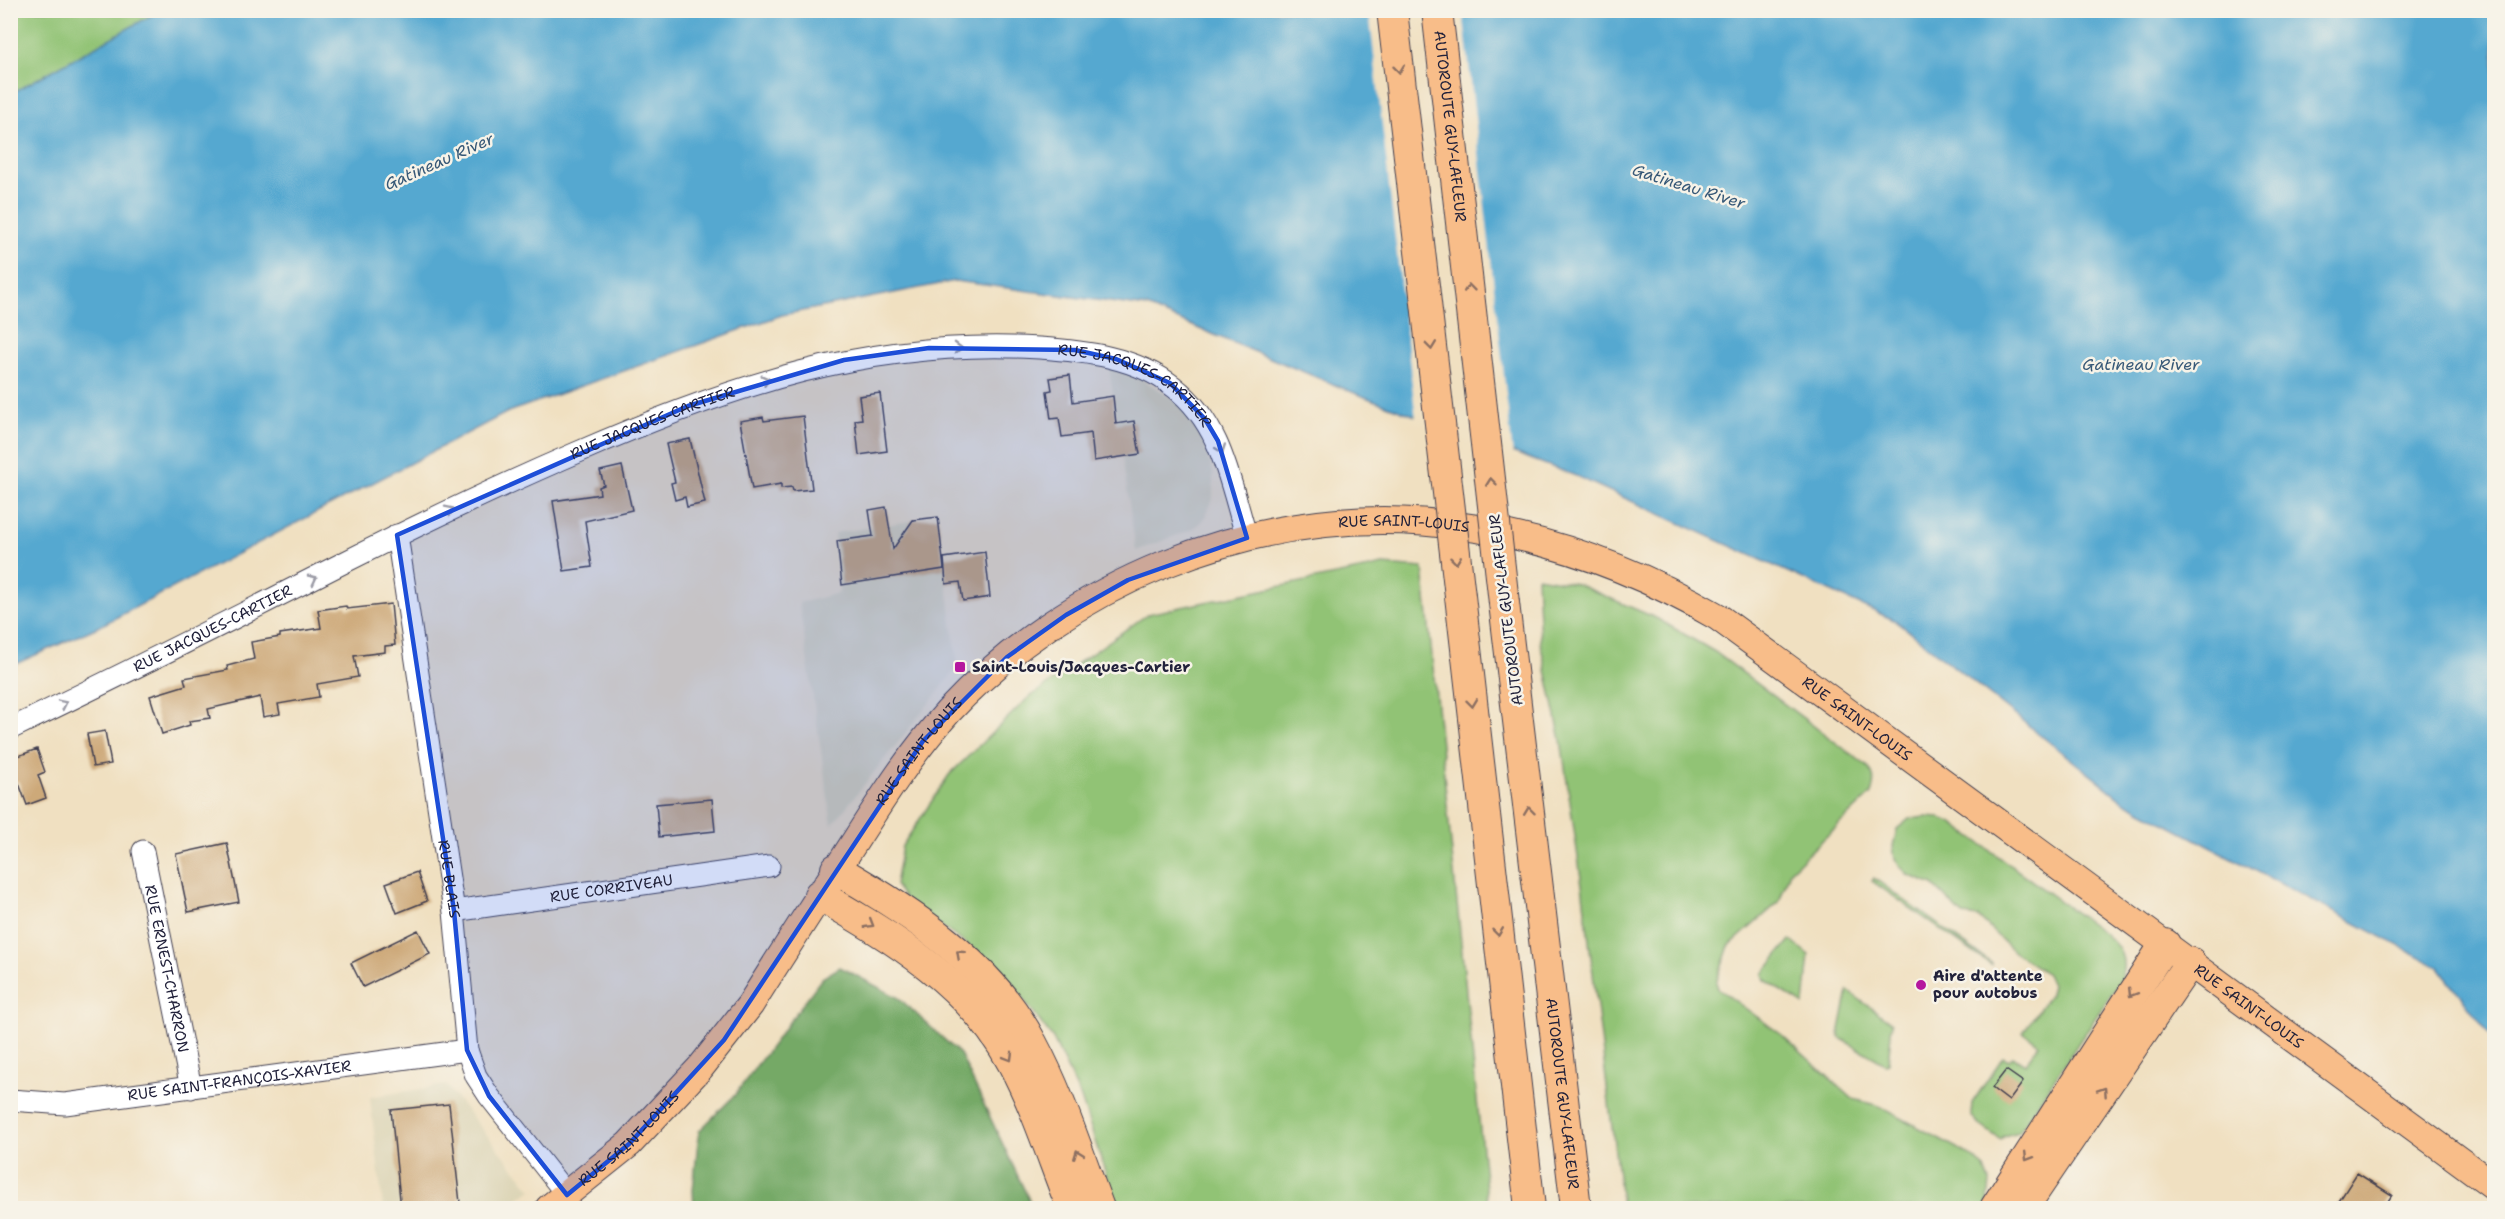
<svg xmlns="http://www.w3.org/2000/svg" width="2505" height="1219" font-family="'Shantell Sans',sans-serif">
<rect width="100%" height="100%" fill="#f7f3e8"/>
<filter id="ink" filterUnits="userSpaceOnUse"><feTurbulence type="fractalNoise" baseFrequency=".0167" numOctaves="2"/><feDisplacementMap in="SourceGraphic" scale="12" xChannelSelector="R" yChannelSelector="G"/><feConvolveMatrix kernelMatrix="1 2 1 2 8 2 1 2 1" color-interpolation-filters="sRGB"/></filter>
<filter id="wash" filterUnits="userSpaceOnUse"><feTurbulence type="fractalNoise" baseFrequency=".008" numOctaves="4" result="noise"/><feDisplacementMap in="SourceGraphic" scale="24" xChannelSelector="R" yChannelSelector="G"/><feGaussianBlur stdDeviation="1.35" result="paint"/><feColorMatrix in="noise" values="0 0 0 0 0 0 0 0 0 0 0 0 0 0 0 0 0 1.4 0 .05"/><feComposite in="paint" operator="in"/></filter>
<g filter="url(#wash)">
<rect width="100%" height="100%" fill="#f0e0c1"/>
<path fill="#dcd4b5" d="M 1109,367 L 1139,377 L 1178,403 L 1201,436 L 1213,472 L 1213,499 L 1205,517 L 1198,525 L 1191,530 L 1136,551 Z
M 938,517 L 958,667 L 832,825 L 799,603 L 839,593 L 834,533 Z
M 446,1085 L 532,1190 L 502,1208 L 383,1208 L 370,1097 Z"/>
<path fill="#91c374" stroke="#5a7258" stroke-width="1.5" d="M 11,10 L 161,10 L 161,11 L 11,94 Z
M 1383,565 L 1423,568 L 1488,1208 L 1117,1208 L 1081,1098 L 1053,1039 L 1000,968 L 908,903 L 895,885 L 902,846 L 949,775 L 1027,699 L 1148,614 Z
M 1537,577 L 1577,584 L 1656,618 L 1715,652 L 1867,766 C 1875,775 1875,783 1871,794 L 1790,871 L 1779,902 L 1729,946 L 1716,983 L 1719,989 L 1782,1035 L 1853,1099 L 1877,1105 L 1966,1153 L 1985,1168 L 1990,1182 L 1988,1202 L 1985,1208 L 1622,1208 L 1582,885 L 1561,740 L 1540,642 Z
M 1926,817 L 1940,818 L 1951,822 L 2105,934 C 2121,947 2128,961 2120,981 L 2019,1132 L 2004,1136 L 2001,1140 L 1977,1123 L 1971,1115 L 1972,1103 L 2003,1057 L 2009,1060 L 2012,1056 L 2025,1064 L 2039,1044 L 2023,1032 L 2050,994 L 2052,985 L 2047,974 L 2014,952 L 1978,917 L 1963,915 L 1933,885 L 1908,875 L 1895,860 L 1893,846 L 1897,829 L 1909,819 Z
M 1874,878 L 1991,963 L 1991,965 L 1872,881 Z
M 1790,940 L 1809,955 L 1804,1005 L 1765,980 L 1763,974 Z
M 1848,991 L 1892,1023 L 1888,1063 L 1885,1064 L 1840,1038 L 1839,1034 Z"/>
<path fill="#74a966" stroke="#4b6650" stroke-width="1.5" d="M 840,967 L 899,998 L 960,1054 L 1033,1208 L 694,1208 L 693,1190 L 699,1131 L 734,1096 L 822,978 Z"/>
<path fill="#55a8d0" stroke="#3c6586" stroke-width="1.5" d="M 161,10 L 2494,11 L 2494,1040 L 2439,967 L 2125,802 L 1896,621 L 1576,476 L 1357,394 L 1147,307 L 955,281 L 782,315 L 508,412 L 100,626 L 11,666 L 10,94 Z"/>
<path fill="#f0e0c1" d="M 1369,11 L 1463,11 L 1513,456 L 1416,419 Z"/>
<g id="blocks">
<path fill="#cda979" d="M 1070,375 L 1073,402 L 1113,396 L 1116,424 L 1134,421 L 1140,454 L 1094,461 L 1091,433 L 1062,437 L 1059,418 L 1051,419 L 1047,391 L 1052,390 L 1050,378 Z
M 880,393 L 887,451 L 859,455 L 855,420 L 862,419 L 859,396 Z
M 803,416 L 812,489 L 793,491 L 792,487 L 781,488 L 781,484 L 752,489 L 740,421 L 763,417 L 764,421 Z
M 690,439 L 705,503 L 687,507 L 685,497 L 675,500 L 671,483 L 675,482 L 666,444 Z
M 622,466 L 632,510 L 585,521 L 592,567 L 564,571 L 553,501 L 600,494 L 599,487 L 604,485 L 600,471 Z
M 886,507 L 893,549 L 913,520 L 938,517 L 944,569 L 842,585 L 837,541 L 873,536 L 869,510 Z
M 985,552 L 990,597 L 963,601 L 960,582 L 946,584 L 944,558 Z
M 391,604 L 395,645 L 385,646 L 385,652 L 354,656 L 358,677 L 317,684 L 319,697 L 278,704 L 280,714 L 263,717 L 260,697 L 208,709 L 210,718 L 189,721 L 190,725 L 162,734 L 150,696 L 186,685 L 184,678 L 228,670 L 227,666 L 254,659 L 251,642 L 280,637 L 280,634 L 321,628 L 318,610 L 346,606 L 347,609 Z
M 105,731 L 111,764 L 93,767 L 87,734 Z
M 37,749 L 45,772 L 38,775 L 46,798 L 27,805 L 18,781 L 15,782 L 10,771 L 10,759 Z
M 712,799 L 715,831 L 659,837 L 656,804 Z
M 227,843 L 239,902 L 188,912 L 176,854 Z
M 417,872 L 427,901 L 397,913 L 386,883 Z
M 418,930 L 430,954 L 363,987 L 351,963 Z
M 2006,1070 L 2023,1082 L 2009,1101 L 1992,1088 Z
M 449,1104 L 460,1203 L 401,1209 L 391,1110 Z
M 2357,1173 L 2392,1195 L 2383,1209 L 2334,1209 Z"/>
</g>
</g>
<g filter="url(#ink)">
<use href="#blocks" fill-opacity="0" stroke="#413e4f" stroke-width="1.5"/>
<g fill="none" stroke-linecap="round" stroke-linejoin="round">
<defs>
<g id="minor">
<path id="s1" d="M 397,535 L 454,911 L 467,1050 L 476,1076 L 489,1096 L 567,1195"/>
<path id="s2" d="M 10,729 C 122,675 233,619 343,563 C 420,524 497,487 576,453 C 729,386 869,338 1039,348 C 1084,351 1137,357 1174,387 C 1222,424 1230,483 1247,538"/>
<path id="s3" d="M 143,851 L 191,1088"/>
<path id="s4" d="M 454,911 L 769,866"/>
<path id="s5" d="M 10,1100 L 65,1104 L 467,1050"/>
</g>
<g id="major">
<path id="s6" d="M 549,1208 L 629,1144 L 701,1067 L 750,1005 C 785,949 821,894 857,838 C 885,794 913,751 948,712 C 1067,584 1248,509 1423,522 C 1528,530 1627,564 1718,617 L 2494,1186"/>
</g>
<g id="highway">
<path d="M 1460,596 L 1530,1208"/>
<path id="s7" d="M 1504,603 L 1576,1208"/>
<path d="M 836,869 C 911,912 991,964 1032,1043 C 1060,1095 1078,1153 1099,1208"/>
<path d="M 819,895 C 895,939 971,984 1013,1064 C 1037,1109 1053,1161 1072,1208"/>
<path d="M 1995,1208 L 2165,944"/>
<path d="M 2023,1208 L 2190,962"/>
</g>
</defs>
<use href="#minor" stroke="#413e4f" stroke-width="23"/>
<use href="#major" stroke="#413e4f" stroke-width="29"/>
<use href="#highway" stroke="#413e4f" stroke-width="32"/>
<use href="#minor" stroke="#fff" stroke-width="21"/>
<use href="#major" stroke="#f8bd89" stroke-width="27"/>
<use href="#highway" stroke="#f8bd89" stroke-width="30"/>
<defs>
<g id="highway-bridge">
<path d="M 1392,10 L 1460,596"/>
<path id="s8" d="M 1437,10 L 1504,603"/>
</g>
</defs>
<use href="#highway-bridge" stroke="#413e4f" stroke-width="32" stroke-linecap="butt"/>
<use href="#highway-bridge" stroke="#f8bd89" stroke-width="30"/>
</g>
<defs><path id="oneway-chevron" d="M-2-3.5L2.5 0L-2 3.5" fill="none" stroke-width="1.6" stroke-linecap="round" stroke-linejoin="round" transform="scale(1.5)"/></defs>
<g stroke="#8d7062">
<use href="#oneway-chevron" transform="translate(1399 69) rotate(83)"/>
<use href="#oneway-chevron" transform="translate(1469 288) rotate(-96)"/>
<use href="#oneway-chevron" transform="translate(1431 346) rotate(83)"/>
<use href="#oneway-chevron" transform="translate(1491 482) rotate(-96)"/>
<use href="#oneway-chevron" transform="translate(1456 560) rotate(83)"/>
<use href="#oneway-chevron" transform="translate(1472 703) rotate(83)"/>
<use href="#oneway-chevron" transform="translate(1529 811) rotate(-97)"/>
<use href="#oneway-chevron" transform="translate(870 924) rotate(31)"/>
<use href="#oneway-chevron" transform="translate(1498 932) rotate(83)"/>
<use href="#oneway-chevron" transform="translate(960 954) rotate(-138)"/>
<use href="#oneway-chevron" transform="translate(2132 993) rotate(122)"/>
<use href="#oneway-chevron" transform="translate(1009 1057) rotate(60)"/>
<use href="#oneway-chevron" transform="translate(2103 1091) rotate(-56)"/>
<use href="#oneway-chevron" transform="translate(1078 1154) rotate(-111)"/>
<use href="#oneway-chevron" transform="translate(2028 1157) rotate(122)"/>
</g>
<g stroke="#9c9ca7">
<use href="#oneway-chevron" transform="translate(958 348) rotate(-1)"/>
<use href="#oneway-chevron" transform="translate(766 380) rotate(-15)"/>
<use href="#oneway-chevron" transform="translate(1221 449) rotate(70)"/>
<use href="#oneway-chevron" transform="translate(450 510) rotate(-26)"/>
<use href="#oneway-chevron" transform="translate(313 579) rotate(-27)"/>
<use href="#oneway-chevron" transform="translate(63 704) rotate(-26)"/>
</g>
</g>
<path fill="#1d4ed8" fill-opacity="0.2" stroke="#1d4ed8" stroke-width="4.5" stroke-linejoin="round" d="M 929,348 L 1075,350 L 1116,359 L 1170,383 L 1205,419 L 1218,441 L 1247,538 L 1128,580 L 1066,615 L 1007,657 L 923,741 L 724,1040 L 629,1144 L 567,1195 L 489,1096 L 467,1050 L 454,911 L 397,535 L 688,406 L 844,360 Z"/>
<g fill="#b5179e" stroke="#f7f3e8" stroke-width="2">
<rect x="954" y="661" width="12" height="12" rx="3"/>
<circle cx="1921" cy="985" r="6"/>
</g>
<g text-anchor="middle" stroke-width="5" stroke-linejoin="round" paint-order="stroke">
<g font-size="15" fill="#22223b" stroke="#f7f3e8">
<text dy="5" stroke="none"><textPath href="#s8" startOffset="117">AUTOROUTE GUY-LAFLEUR</textPath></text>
<text dy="5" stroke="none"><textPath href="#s2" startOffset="1216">RUE JACQUES-CARTIER</textPath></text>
<text dy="5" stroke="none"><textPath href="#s2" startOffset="712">RUE JACQUES-CARTIER</textPath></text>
<text dy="5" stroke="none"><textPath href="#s6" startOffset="1150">RUE SAINT-LOUIS</textPath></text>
<text transform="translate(1506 610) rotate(-97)" y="5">AUTOROUTE GUY-LAFLEUR</text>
<text dy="5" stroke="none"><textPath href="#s2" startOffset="226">RUE JACQUES-CARTIER</textPath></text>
<text dy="5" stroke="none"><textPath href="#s6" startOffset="1654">RUE SAINT-LOUIS</textPath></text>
<text dy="5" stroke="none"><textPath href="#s6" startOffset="592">RUE SAINT-LOUIS</textPath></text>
<text dy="5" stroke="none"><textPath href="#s1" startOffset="348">RUE BLAIS</textPath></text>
<text dy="5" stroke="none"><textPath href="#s4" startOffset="159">RUE CORRIVEAU</textPath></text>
<text dy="5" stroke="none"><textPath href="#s3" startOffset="120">RUE ERNEST-CHARRON</textPath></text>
<text dy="5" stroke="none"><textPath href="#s6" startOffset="2140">RUE SAINT-LOUIS</textPath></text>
<text dy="5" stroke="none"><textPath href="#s5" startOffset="231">RUE SAINT-FRANÇOIS-XAVIER</textPath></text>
<text dy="5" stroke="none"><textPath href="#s7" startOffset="494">AUTOROUTE GUY-LAFLEUR</textPath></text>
<text dy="5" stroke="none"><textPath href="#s6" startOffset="106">RUE SAINT-LOUIS</textPath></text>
</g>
<g font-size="15" font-weight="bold" fill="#22223b" stroke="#f7f3e8" text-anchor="start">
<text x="972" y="672">Saint-Louis/Jacques-Cartier</text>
<text x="1933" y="981">Aire d'attente<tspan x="1933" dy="17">pour autobus</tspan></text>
</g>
<g font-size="16" font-style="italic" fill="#365877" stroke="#f7f3e8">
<text transform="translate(439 161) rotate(-24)" y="6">Gatineau River</text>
<text transform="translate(1689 186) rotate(17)" y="6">Gatineau River</text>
<text x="2141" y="370">Gatineau River</text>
</g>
</g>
<rect width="2505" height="1219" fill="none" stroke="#f7f3e8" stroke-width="36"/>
</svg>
